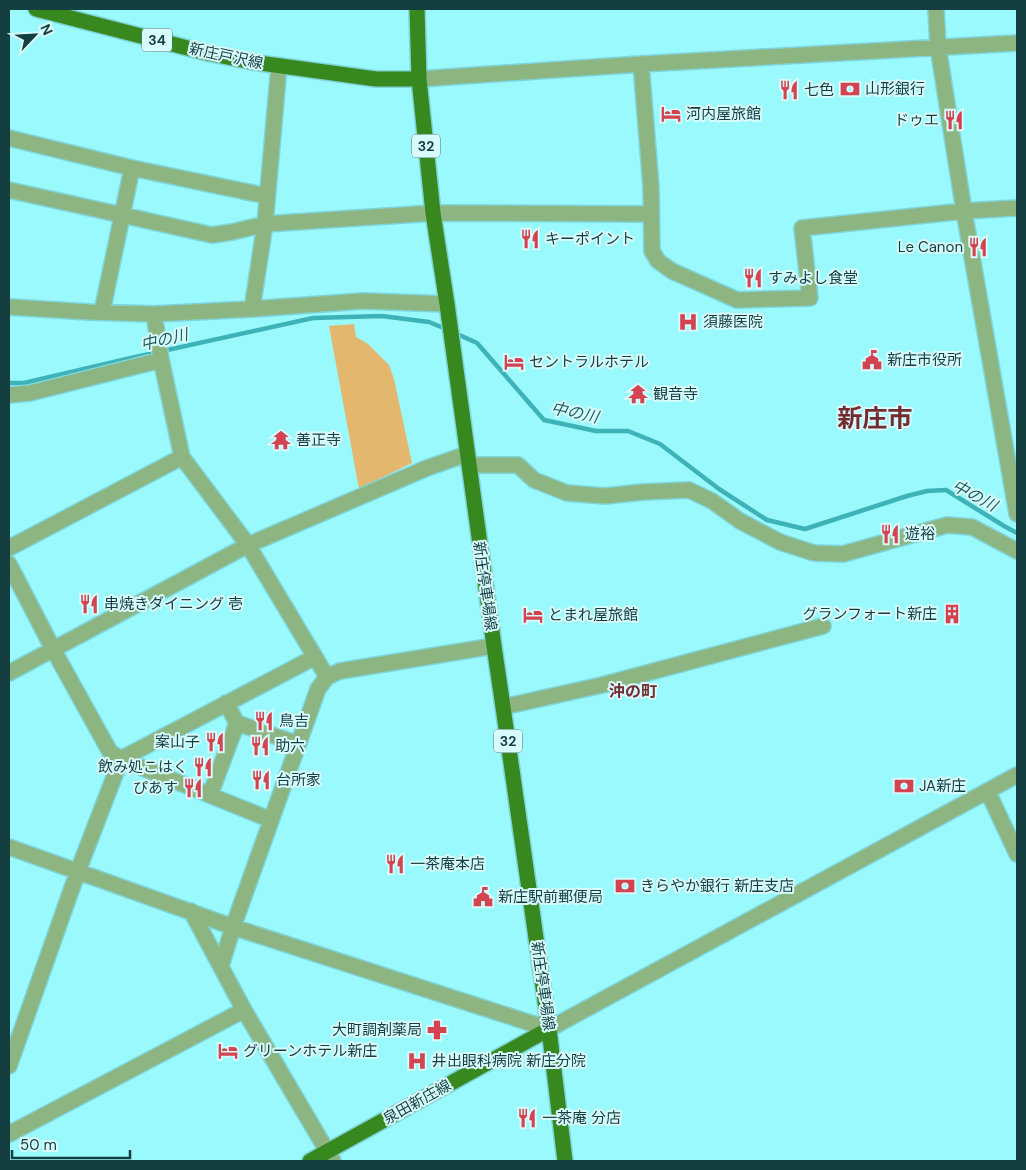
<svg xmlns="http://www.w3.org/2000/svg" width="1026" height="1170" font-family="'DM Sans','Noto Sans JP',sans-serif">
<rect width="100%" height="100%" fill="#99f9fd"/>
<path fill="#e3b86e" d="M 354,324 L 356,337 L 368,344 L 389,365 L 394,379 L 412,463 L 359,489 L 329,326 Z"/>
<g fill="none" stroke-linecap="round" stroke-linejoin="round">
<path stroke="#3db2b7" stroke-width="4.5" d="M 455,333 L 477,343 L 544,420 L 596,431 L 628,431 L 660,444 L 719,489 L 767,520 L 805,529 L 907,496 L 927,491 L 946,490 L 1004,526 L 1017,533
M 9,383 L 24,383 L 131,358 L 313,318 L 382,316 L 429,322 L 446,329"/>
<defs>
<path id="minor" d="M 936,9 L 938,47 L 964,211 L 1017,514
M 641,64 L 651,187 L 652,251 L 658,261 L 672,271 L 737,300 L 810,298 L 802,228 L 964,211 L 1017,208
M 419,79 L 641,64 L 1017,43
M 9,138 L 132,168 L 267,196
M 9,190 L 212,235 L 232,232 L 265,224 L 433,213 L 651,214
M 9,307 L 89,312 L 154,314 L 252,309 L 363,301 L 447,304
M 252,309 L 265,224 L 279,66
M 102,312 L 132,168
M 154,314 L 161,359 L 182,457 L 248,545 L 327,677
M 9,395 L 30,393 L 161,360
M 469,465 L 518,465 L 534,480 L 567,493 L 605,496 L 643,492 L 689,490 L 712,501 L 740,521 L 780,542 L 814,553 L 843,554 L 947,525 L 972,527 L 1017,551
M 9,548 L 182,457
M 9,564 L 53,649 L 110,752 L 121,759 L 271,820
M 9,673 L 248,545 L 427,468 L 467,454
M 503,707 L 602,685 L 823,626
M 237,723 L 298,744
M 988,792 L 1017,854
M 210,795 L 237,723 L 226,703
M 9,847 L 233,927 L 549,1029 L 1017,775
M 191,911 L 244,1010 L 333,1161
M 221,966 L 233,927 L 318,689 L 327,677 L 340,671 L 494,646
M 9,1066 L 78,871 L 121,759 L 315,657
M 9,1134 L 244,1010"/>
<path id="major" d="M 36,9 L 207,53 L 252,62 L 376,79 L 419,79
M 417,9 L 419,79 L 433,213 L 447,304 L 494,646 L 503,707 L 549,1029 L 565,1161
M 310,1161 L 549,1029"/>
</defs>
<use href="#minor" stroke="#7fd4d7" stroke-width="18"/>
<use href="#major" stroke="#7fd4d7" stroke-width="18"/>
<use href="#minor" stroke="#8cb582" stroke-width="15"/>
<use href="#major" stroke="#37881f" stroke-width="15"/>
</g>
<defs>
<symbol id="bank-bare" viewBox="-9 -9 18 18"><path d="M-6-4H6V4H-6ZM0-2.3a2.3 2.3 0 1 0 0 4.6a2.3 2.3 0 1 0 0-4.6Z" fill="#d44350" stroke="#d8fbfd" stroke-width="2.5" paint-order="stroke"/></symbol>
<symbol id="restaurant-bare" viewBox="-9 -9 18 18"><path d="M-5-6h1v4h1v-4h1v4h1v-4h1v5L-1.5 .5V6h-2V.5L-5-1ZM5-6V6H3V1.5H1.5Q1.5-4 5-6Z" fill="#d44350" stroke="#d8fbfd" stroke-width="2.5" paint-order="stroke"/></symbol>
<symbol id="hotel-bare" viewBox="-9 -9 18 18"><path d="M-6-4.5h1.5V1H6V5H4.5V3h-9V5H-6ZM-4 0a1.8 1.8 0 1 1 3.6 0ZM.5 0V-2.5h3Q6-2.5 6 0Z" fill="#d44350" stroke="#d8fbfd" stroke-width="2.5" paint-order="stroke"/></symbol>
<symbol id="hospital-bare" viewBox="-9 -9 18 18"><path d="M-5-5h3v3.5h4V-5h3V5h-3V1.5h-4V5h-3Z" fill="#d44350" stroke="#d8fbfd" stroke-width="2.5" paint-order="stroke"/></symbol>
<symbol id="civic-bare" viewBox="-9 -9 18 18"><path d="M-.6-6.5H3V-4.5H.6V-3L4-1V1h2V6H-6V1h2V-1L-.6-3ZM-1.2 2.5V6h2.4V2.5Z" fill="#d44350" stroke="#d8fbfd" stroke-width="2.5" paint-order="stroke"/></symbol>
<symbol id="temple-bare" viewBox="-9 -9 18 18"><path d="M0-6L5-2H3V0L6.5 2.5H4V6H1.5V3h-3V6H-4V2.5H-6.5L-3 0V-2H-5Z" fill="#d44350" stroke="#d8fbfd" stroke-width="2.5" paint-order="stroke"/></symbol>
<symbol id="building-bare" viewBox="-9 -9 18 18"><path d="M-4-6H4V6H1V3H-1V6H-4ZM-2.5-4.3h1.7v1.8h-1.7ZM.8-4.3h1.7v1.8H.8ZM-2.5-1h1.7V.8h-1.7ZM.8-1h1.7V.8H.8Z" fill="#d44350" stroke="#d8fbfd" stroke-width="2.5" paint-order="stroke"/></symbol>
<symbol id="pharmacy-bare" viewBox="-9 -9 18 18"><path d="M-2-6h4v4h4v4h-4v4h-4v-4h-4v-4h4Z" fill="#d44350" stroke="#d8fbfd" stroke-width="2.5" paint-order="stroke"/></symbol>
</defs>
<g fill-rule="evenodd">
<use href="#bank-bare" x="836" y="75" width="28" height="28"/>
<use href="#restaurant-bare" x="775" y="76" width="28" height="28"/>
<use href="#hotel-bare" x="657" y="100" width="28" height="28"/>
<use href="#restaurant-bare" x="940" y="106" width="28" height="28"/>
<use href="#restaurant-bare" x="516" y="225" width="28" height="28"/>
<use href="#restaurant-bare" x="964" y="233" width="28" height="28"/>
<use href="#restaurant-bare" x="739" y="264" width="28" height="28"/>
<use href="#hospital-bare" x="674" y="308" width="28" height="28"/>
<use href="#civic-bare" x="858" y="346" width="28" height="28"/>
<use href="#hotel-bare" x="500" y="348" width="28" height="28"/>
<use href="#temple-bare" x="624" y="380" width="28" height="28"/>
<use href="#temple-bare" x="267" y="426" width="28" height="28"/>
<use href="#restaurant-bare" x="876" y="520" width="28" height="28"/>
<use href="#restaurant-bare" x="75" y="590" width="28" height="28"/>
<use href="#building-bare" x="938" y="600" width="28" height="28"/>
<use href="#hotel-bare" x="519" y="601" width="28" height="28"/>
<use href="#restaurant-bare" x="250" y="707" width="28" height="28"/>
<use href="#restaurant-bare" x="201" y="728" width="28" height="28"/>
<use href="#restaurant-bare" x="246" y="732" width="28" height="28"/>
<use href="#restaurant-bare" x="189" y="753" width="28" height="28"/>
<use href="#restaurant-bare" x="247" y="766" width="28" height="28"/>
<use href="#bank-bare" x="890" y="772" width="28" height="28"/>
<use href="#restaurant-bare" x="179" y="774" width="28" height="28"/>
<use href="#restaurant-bare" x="381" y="850" width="28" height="28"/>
<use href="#bank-bare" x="611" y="872" width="28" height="28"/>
<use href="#civic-bare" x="469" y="883" width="28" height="28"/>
<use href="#pharmacy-bare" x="423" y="1016" width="28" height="28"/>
<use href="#hotel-bare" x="214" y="1037" width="28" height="28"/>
<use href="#hospital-bare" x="403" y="1047" width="28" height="28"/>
<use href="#restaurant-bare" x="513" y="1104" width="28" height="28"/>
</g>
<g text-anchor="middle" stroke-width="4" stroke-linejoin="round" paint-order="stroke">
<g fill="#d8fbfd" stroke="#507779" stroke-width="1">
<rect x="142" y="28.5" width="30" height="23" rx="4"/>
<rect x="412" y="134.5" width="28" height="23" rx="4"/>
<rect x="494" y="729.5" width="28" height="23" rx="4"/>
</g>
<g font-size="14" font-weight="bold" fill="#153e40">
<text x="157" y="45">34</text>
<text x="426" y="151">32</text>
<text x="508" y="746">32</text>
</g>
<g font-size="15" fill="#153e40" stroke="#d8fbfd">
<text transform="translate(226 56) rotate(12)" y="5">新庄戸沢線</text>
<text transform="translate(485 586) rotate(82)" y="5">新庄停車場線</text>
<text transform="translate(543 986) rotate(82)" y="5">新庄停車場線</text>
<text transform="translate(417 1102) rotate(-29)" y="5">泉田新庄線</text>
</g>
<g font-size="15" fill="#153e40" stroke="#d8fbfd" text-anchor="start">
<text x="865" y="94">山形銀行</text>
<text x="804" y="95">七色</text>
<text x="686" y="119">河内屋旅館</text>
<text x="939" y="125" text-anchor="end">ドゥエ</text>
<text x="545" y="244">キーポイント</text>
<text x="963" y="252" text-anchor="end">Le Canon</text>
<text x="768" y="283">すみよし食堂</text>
<text x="703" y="327">須藤医院</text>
<text x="887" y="365">新庄市役所</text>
<text x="529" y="367">セントラルホテル</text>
<text x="653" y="399">観音寺</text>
<text x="296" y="445">善正寺</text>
<text x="905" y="539">遊裕</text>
<text x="104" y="609">串焼きダイニング 壱</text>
<text x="937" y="619" text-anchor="end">グランフォート新庄</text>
<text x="548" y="620">とまれ屋旅館</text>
<text x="279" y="726">鳥吉</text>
<text x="200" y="747" text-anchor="end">案山子</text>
<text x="275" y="751">助六</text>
<text x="188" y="772" text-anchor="end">飲み処こはく</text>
<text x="276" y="785">台所家</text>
<text x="919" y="791">JA新庄</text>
<text x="178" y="793" text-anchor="end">ぴあす</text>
<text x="410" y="869">一茶庵本店</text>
<text x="640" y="891">きらやか銀行 新庄支店</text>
<text x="498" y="902">新庄駅前郵便局</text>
<text x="422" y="1035" text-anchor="end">大町調剤薬局</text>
<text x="243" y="1056">グリーンホテル新庄</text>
<text x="432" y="1066">井出眼科病院 新庄分院</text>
<text x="542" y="1123">一茶庵 分店</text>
</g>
<g font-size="16" font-style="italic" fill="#1e5e61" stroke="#d8fbfd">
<text transform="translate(164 339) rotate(-13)" y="6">中の川</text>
<text transform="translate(575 412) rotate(12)" y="6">中の川</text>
<text transform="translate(975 495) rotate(28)" y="6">中の川</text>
</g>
<g font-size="16" font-weight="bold" fill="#732c30" stroke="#d8fbfd">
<text x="633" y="697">沖の町</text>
</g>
<g font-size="25" font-weight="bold" fill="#732c30" stroke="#d8fbfd">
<text x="875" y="427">新庄市</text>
</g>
</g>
<rect width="1026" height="1170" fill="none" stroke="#153e40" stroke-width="20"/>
<g transform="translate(35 35) rotate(65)" stroke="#d8fbfd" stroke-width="4" paint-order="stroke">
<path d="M0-4L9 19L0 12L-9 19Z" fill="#153e40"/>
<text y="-8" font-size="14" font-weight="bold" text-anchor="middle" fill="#153e40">N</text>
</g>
<path d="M12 1150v8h118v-8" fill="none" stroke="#153e40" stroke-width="2.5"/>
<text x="20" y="1150" font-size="15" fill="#153e40" stroke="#d8fbfd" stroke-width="4" paint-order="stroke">50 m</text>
</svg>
